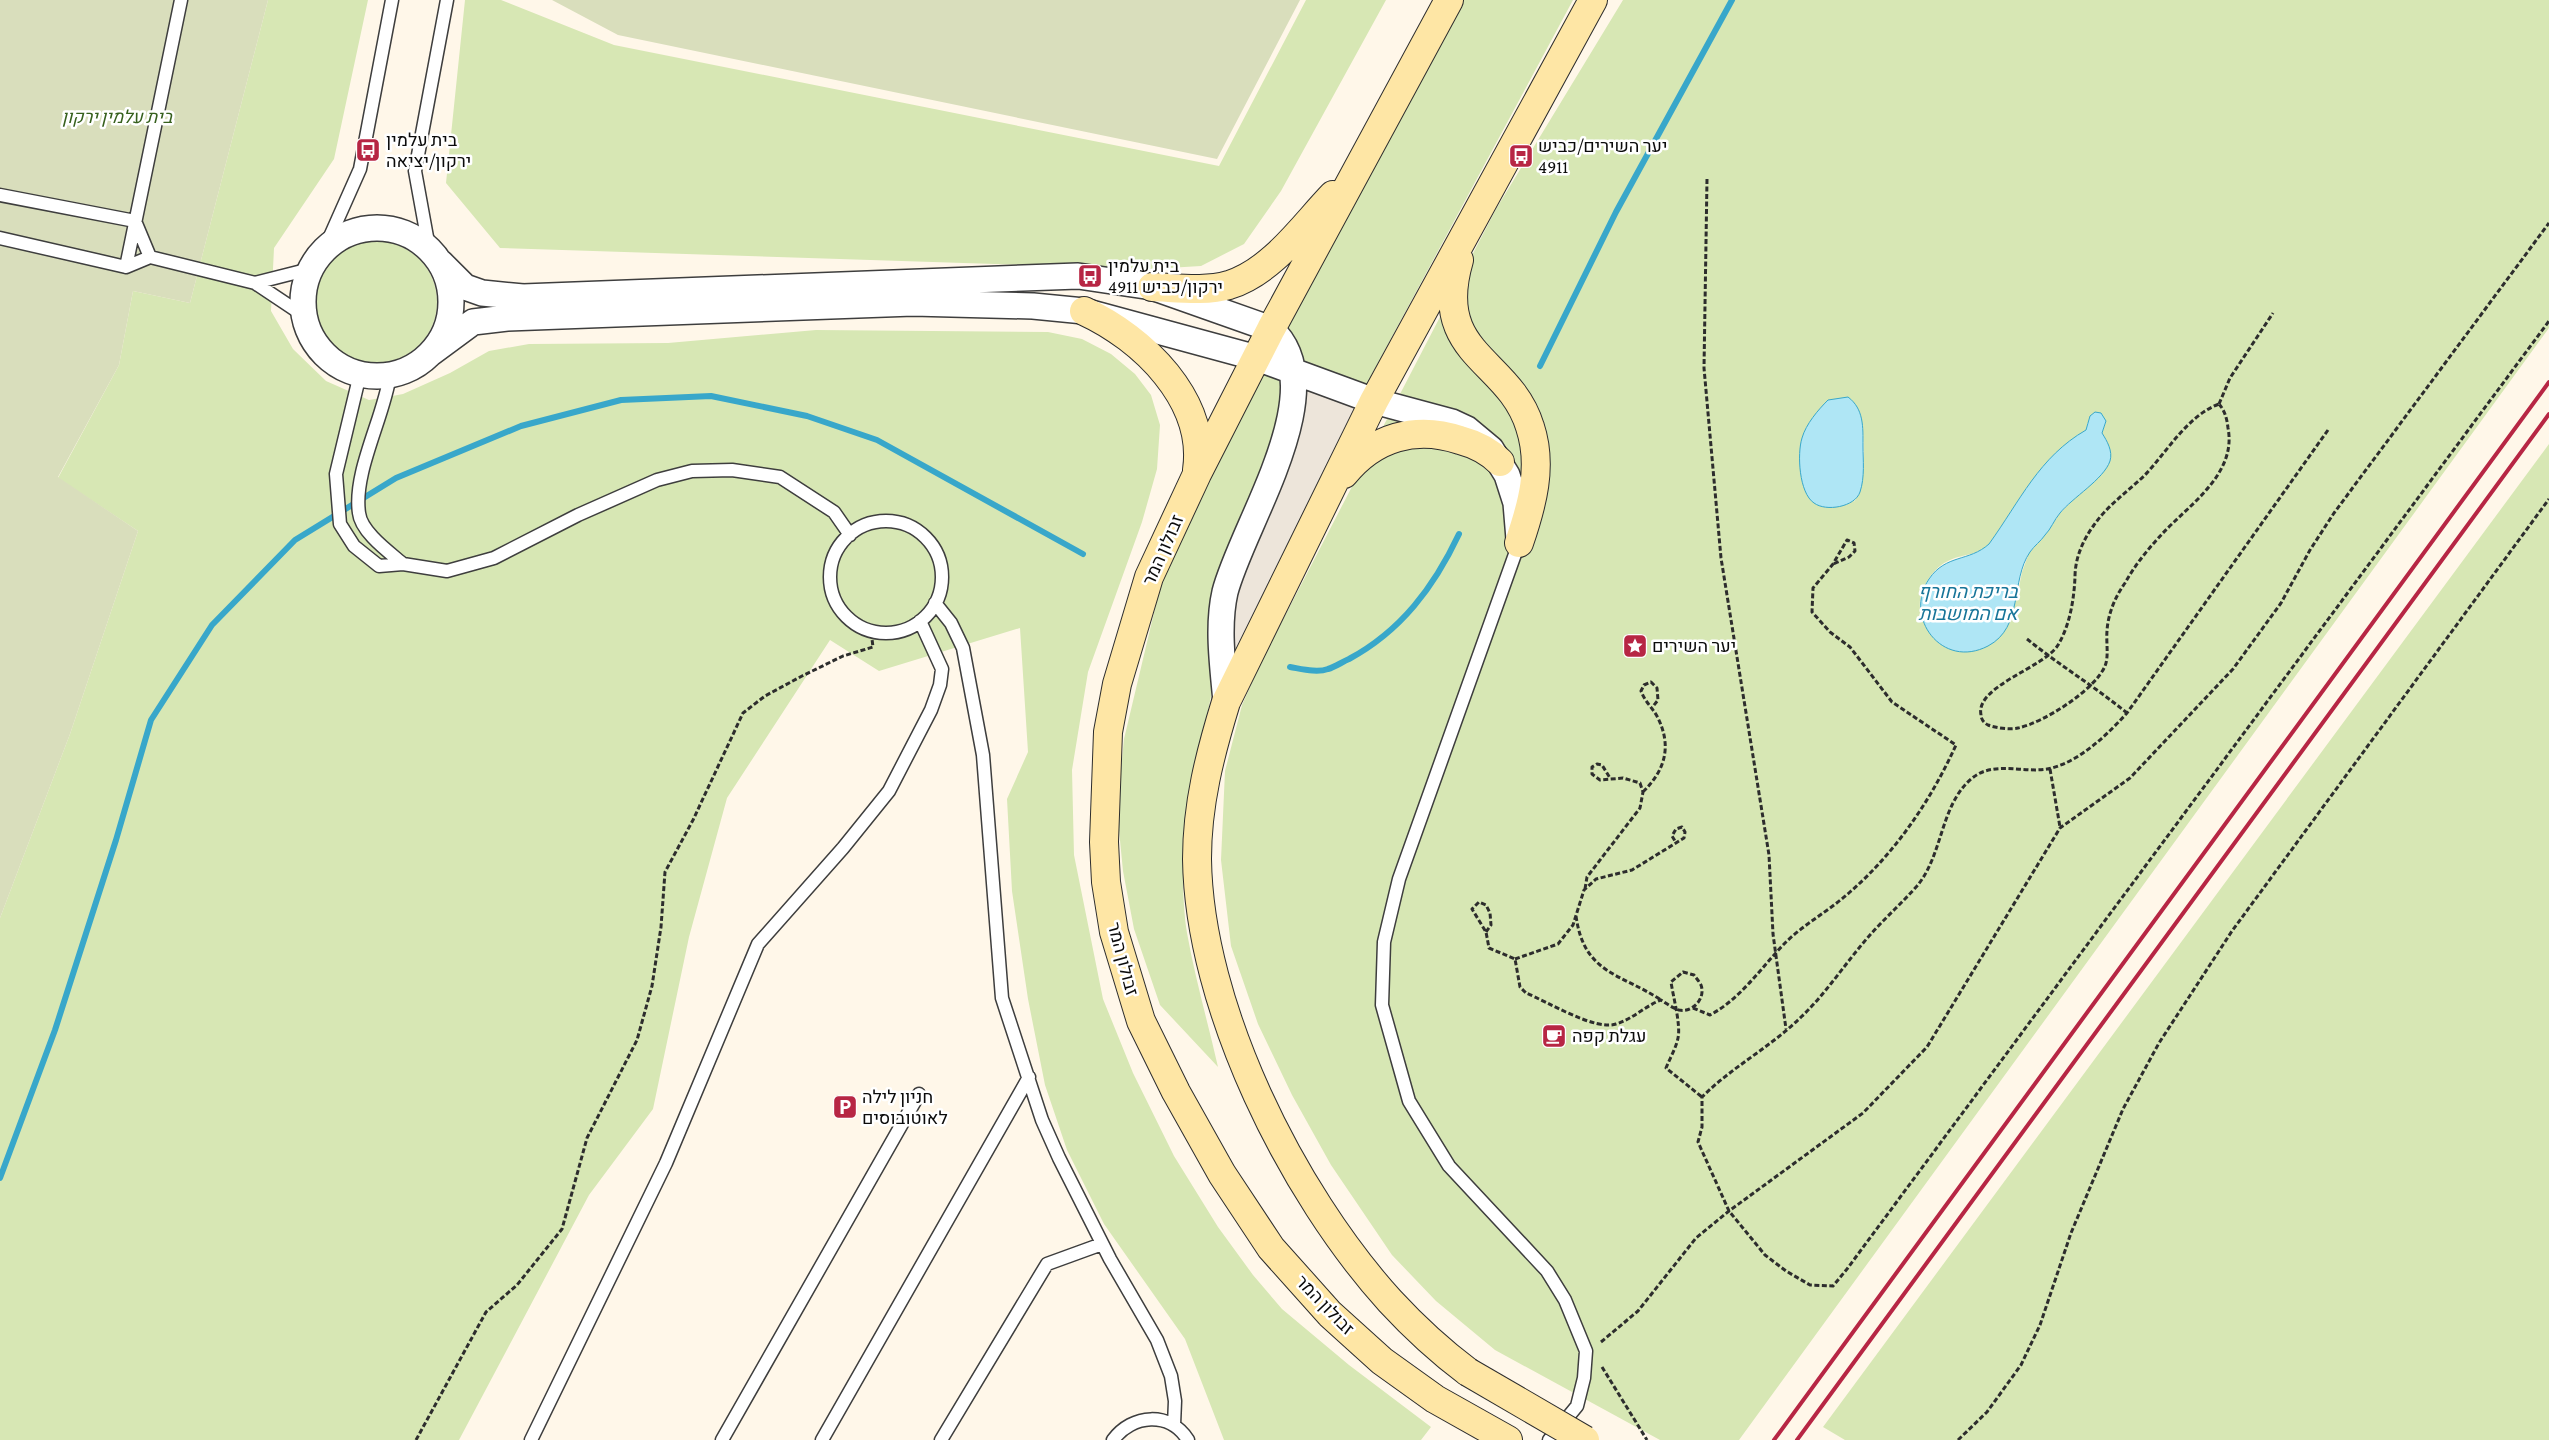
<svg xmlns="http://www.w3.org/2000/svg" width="2549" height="1440" font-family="'Crimson Pro',Heebo,serif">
<rect width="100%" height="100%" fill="#fff7e9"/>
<path fill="#d7e7b4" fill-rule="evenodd" d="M 268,0 L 368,0 L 334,159 L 274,248 L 271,311 L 293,349 L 326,381 L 369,400 L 387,397 L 403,394 L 450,373 L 489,351 L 529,344 L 668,343 L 816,330 L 1048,332 L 1082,339 L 1111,354 L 1135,374 L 1151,395 L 1160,425 L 1157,469 L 1142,522 L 1088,672 L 1072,770 L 1074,855 L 1103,999 L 1133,1073 L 1174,1156 L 1218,1227 L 1253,1275 L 1282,1309 L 1349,1365 L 1431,1427 L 1421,1440 L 1224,1440 L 1185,1339 L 1104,1224 L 1067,1150 L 1045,1085 L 1028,999 L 1012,891 L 1007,799 L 1028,752 L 1020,628 L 879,671 L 830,640 L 727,798 L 689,937 L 653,1109 L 589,1195 L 459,1440 L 0,1440 L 0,918 L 70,734 L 138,531 L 58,478 L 119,365 L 133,291 L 190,303 Z
M 465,0 L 501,0 L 614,45 L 1219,166 L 1306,0 L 1386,0 L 1281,191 L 1244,244 L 1201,266 L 1151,269 L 500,248 L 446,183 Z
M 1463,0 L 1573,0 L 1366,385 L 1304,363 L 1295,340 L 1283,326 Z
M 1623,0 L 2549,0 L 2549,328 L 1739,1440 L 1660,1440 L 1495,1350 L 1436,1301 L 1392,1255 L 1331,1165 L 1292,1095 L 1258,1024 L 1231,946 L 1221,860 L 1225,771 L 1242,705 L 1261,662 L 1496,209 ZM 2106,422 L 2102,433 L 2107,441 L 2080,493 L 2060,513 L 2046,534 L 2029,553 L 2022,572 L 2018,592 L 1927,626 C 1925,621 1921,614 1920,608 C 1918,590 1933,567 1950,560 C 1966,553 1974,557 1989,544 C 2019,502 2040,456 2087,430 L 2087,423 ZM 1863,423 C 1863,448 1868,479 1854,502 Z
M315 302a61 61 0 1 1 122 0a61 61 0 1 1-122 0Z
M 1259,371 L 1283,375 L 1284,396 L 1214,677 C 1209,718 1195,756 1188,796 C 1182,833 1181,897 1187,933 C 1195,978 1208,1023 1218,1067 L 1160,1005 L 1134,929 L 1123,871 L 1117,810 L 1124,739 L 1158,596 L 1180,532 Z
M 2549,444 L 2549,1440 L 1845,1440 L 1823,1427 Z"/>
<path fill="#d9debc" d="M 0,0 L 268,0 L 190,303 L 133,291 L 119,365 L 58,477 L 138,531 L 70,734 L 0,918 Z
M 552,0 L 1300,0 L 1217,159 L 618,35 Z"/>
<path fill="#ede5da" d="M 1300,381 L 1364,405 L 1233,667 L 1235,599 L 1241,577 L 1296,445 L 1301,423 Z"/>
<path fill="#afe6f5" stroke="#38a7ca" d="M 1848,397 C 1864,409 1863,427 1863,446 C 1863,460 1865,477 1860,492 C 1855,507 1826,512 1814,503 C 1799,493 1797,454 1802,438 C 1806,424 1818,410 1828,400 Z
M 2095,412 L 2101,413 L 2106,421 L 2102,433 C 2107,441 2113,451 2110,461 C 2104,479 2072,498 2060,513 C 2054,520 2051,529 2045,535 C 2041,541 2034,546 2030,552 C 2010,581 2024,627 1988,646 C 1942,670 1903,617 1929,579 C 1946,554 1969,562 1989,544 C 2020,501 2039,457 2086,430 L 2090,416 Z"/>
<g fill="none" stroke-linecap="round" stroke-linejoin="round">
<path stroke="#38a7ca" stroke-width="6" d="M 1540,366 L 1616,212 L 1732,0
M 1290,667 C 1302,669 1317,673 1328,669 C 1335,667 1342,662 1349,659 C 1401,631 1434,587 1459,534
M 0,1178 L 55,1030 L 116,840 L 151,720 L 212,625 L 295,540 L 396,478 L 521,426 L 621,400 L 711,396 L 807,416 L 877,440 L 1083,554"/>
<defs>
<path id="service" d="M 0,195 L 135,221 L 150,257
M 0,238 L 126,267 L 150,257 L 255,283
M 429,248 L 415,171 L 447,0
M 324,250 L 360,169 L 392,0
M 126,267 L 181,0
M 303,315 L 255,283 L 310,269
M 360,374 L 336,474 L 340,524 L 354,546 L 379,566 L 403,564 L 447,571 L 494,558 L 578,515 L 657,480 L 692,471 L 732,470 L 780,477 L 834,512 L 850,535
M 390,375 C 384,417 353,472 359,513 C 361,532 389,552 403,564
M830 577a56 56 0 1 1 112 0a56 56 0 1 1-112 0Z
M 1519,543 L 1399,879 L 1384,942 L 1382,1005 L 1409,1101 L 1449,1166 L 1547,1271 L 1565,1300 L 1586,1351 L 1584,1378 L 1577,1406 L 1549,1440
M 935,603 L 951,623 L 963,648 L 983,755 L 1002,998 L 1042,1120 L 1059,1158 L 1110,1259 L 1157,1340 L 1171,1376 L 1175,1401 L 1174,1425
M 531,1440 L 666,1163 L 758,944 L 843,848 L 889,791 L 931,710 L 940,685 L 942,669 L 920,621
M 722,1440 L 919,1094
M 822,1440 L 1029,1077
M 941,1440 L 1047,1264 L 1102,1244
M 1113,1440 C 1132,1414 1170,1411 1188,1440"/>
<path id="minor" d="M303 302a74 74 0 1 1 148 0a74 74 0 1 1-148 0Z
M 441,263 L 465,287 L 482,293 L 523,297 L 1078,276 L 1152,287 L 1271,329 C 1336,388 1242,525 1225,592 C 1217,627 1223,667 1226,702
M 431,353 L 473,322 L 507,318 L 913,303 L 1033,306 L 1084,311 L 1257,358 L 1374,401 L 1452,422 L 1467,429 L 1491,449 L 1507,475 L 1516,503 L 1519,539"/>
<path id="secondary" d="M 1449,0 L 1271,329 L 1197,474 L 1149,577 L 1117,684 L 1108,732 L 1104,842 L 1106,882 L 1114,932 L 1141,1021 L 1176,1092 L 1222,1174 L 1271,1248 L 1330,1314 L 1382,1361 L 1435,1399 L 1508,1440
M 1459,260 C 1431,356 1509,358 1530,427 C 1543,466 1532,505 1519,543
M 1152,287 C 1178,288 1205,292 1229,285 C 1273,271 1303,226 1333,195
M 1084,311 C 1143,338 1207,400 1197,470
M 1344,474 C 1374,437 1416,425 1460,440 C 1475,444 1489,451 1500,462
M 1468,1372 C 1440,1351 1414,1327 1390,1301 C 1292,1193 1199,1007 1197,859 C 1197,804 1210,754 1226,702 L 1374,401 L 1593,0"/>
</defs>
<use href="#service" stroke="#3e3e3e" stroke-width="15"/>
<use href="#minor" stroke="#3e3e3e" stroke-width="28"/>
<use href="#secondary" stroke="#2d2d2d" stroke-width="30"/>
<path stroke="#2d2d2d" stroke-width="3" stroke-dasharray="5 2.5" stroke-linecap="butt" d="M 1707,179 L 1704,368 L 1721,558 L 1769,855 L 1773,934 L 1786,1029
M 2219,404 C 2225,411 2227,419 2228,428 C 2237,474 2189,505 2162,534 C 2148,549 2135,565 2125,583 C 2115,597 2108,614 2107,631 C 2106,642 2109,657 2105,666 C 2095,690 2043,723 2018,728 C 2010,730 1996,728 1988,725 C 1984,723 1981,719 1981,715 C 1975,686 2044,668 2058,645 C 2070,625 2074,599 2075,577 C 2075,558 2083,540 2094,525 C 2107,506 2127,492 2144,476 C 2167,452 2187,416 2219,404 Z
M 2219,404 L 2230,378 L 2273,313
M 2328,430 L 2127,713 C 2107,735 2081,760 2052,768 C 2026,775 1994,759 1971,779 C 1940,806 1943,855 1917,886 C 1902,903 1885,918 1870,935 C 1846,962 1826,994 1799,1019 C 1769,1048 1732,1067 1702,1097 L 1702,1127 L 1698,1142 L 1729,1211 L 1765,1255 L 1786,1271 L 1810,1285 L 1833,1286 L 1847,1269 L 2549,321
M 2027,639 C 2059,665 2094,686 2127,713
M 2050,769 L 2060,827
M 1643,792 C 1665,770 1672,747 1658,718 C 1653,708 1645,702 1641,691 L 1644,685 L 1651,682 L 1657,688 L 1658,700 L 1651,709
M 1585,889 L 1587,877 L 1640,808 L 1643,792 L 1640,783 L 1623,778 L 1600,780 L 1592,774 L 1592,767 L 1597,764 L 1602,765 L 1610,778
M 1576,916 C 1584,974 1620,973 1661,1000
M 1486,932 L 1491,925 L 1490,913 L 1486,905 L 1479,902 L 1472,909 L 1486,932 L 1489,948 L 1515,959 L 1520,987 L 1526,993 C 1548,1002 1595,1031 1616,1024 C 1633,1019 1645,1006 1661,1000 C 1666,1003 1672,1008 1679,1010 C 1692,1013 1706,999 1701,985 C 1699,981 1696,978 1694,975 L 1683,972 L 1671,982 C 1673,996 1681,1025 1678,1038 C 1676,1048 1670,1058 1666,1068 L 1702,1097
M 1515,959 L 1558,944 L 1573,925 L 1584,890 L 1596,879 L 1632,870 L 1684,838 L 1685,832 L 1682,827 L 1676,829 L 1672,836 L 1675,841
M 1693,1008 L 1710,1015 C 1742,998 1762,966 1787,941 C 1806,923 1830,910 1850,892 C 1896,852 1931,800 1956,745 L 1892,702 L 1850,647 L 1830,632 L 1812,612 L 1813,588 L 1833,564 L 1847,540 L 1854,543 L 1855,551 L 1849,557 L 1833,564
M 1601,1342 L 1638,1311 L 1696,1238 L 1729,1211 L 1863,1113 L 1927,1047 L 2060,828 L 2130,778 L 2233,669 L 2281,603 L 2310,550 L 2334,513 L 2549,223
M 1602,1367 L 1647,1440
M 416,1440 L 486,1312 L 517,1285 L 562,1229 L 587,1138 L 637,1040 L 652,986 L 661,927 L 665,872 L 693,820 L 743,713 L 765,696 L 802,676 L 843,656 L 873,647 L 871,631
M 1958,1440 L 1987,1412 L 2021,1365 L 2040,1325 L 2071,1233 L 2123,1109 L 2159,1043 L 2232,931 L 2549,499"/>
<use href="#service" stroke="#fff" stroke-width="12"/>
<use href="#minor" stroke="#fff" stroke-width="25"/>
<use href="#secondary" stroke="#fee6a5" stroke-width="28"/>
<path stroke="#b72644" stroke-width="4" d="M 1774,1440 L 2549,382
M 1797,1440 L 2549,414"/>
<defs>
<path id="secondary-bridge" d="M 1468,1372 L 1585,1440"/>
</defs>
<use href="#secondary-bridge" stroke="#2d2d2d" stroke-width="30" stroke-linecap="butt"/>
<use href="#secondary-bridge" stroke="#fee6a5" stroke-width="28"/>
</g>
<defs>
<symbol id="bus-square" viewBox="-11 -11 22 22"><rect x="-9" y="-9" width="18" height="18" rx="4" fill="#b72644" stroke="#fff"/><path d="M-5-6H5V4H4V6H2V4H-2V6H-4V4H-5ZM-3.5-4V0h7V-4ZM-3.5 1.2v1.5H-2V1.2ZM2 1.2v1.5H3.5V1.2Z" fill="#fff"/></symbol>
<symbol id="sight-square" viewBox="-11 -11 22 22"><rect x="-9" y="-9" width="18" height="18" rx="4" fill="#b72644" stroke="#fff"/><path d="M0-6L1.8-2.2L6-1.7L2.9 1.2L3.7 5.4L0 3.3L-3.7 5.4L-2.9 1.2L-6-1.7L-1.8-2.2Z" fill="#fff"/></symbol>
<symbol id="cafe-square" viewBox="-11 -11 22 22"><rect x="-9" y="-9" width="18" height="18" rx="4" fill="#b72644" stroke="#fff"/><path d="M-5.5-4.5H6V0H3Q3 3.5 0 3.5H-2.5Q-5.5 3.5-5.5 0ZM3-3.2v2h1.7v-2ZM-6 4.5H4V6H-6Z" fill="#fff"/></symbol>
<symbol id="parking-square" viewBox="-11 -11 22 22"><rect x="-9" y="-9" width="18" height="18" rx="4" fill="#b72644" stroke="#fff"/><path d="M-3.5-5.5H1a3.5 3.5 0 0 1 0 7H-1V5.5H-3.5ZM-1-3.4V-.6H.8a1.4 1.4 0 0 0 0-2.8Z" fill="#fff"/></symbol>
</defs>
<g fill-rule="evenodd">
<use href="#bus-square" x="354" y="136" width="28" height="28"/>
<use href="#bus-square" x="1507" y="142" width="28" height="28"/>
<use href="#bus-square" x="1076" y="262" width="28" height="28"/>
<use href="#sight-square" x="1621" y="632" width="28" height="28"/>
<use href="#cafe-square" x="1540" y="1022" width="28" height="28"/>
<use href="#parking-square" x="831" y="1093" width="28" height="28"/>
</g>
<g text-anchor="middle" stroke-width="5" stroke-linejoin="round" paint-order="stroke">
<g font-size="18" font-style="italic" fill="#36601d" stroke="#fff">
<text x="117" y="123">בית עלמין ירקון</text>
</g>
<g font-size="18" fill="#0b0b0b" stroke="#fff" text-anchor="start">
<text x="386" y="146">בית עלמין<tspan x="386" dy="21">ירקון/יציאה</tspan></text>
<text x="1538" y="152">יער השירים/כביש<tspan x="1538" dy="21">4911</tspan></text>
<text x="1108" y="272">בית עלמין<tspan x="1108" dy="21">ירקון/כביש 4911</tspan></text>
<text x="1652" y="652">יער השירים</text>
<text x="1572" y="1042">עגלת קפה</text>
<text x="862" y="1103">חניון לילה<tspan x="862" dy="21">לאוטובוסים</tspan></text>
</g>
<g font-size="18" fill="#0b0b0b" stroke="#fff">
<text transform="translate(1163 550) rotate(-66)" y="6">זבולון המר</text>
<text transform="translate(1123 959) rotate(75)" y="6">זבולון המר</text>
<text transform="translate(1325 1305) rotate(46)" y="6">זבולון המר</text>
</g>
<g font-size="19" font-style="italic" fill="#187599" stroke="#fff">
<text x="1968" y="598">בריכת החורף<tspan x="1968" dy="22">אם המושבות</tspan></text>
</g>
</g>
</svg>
